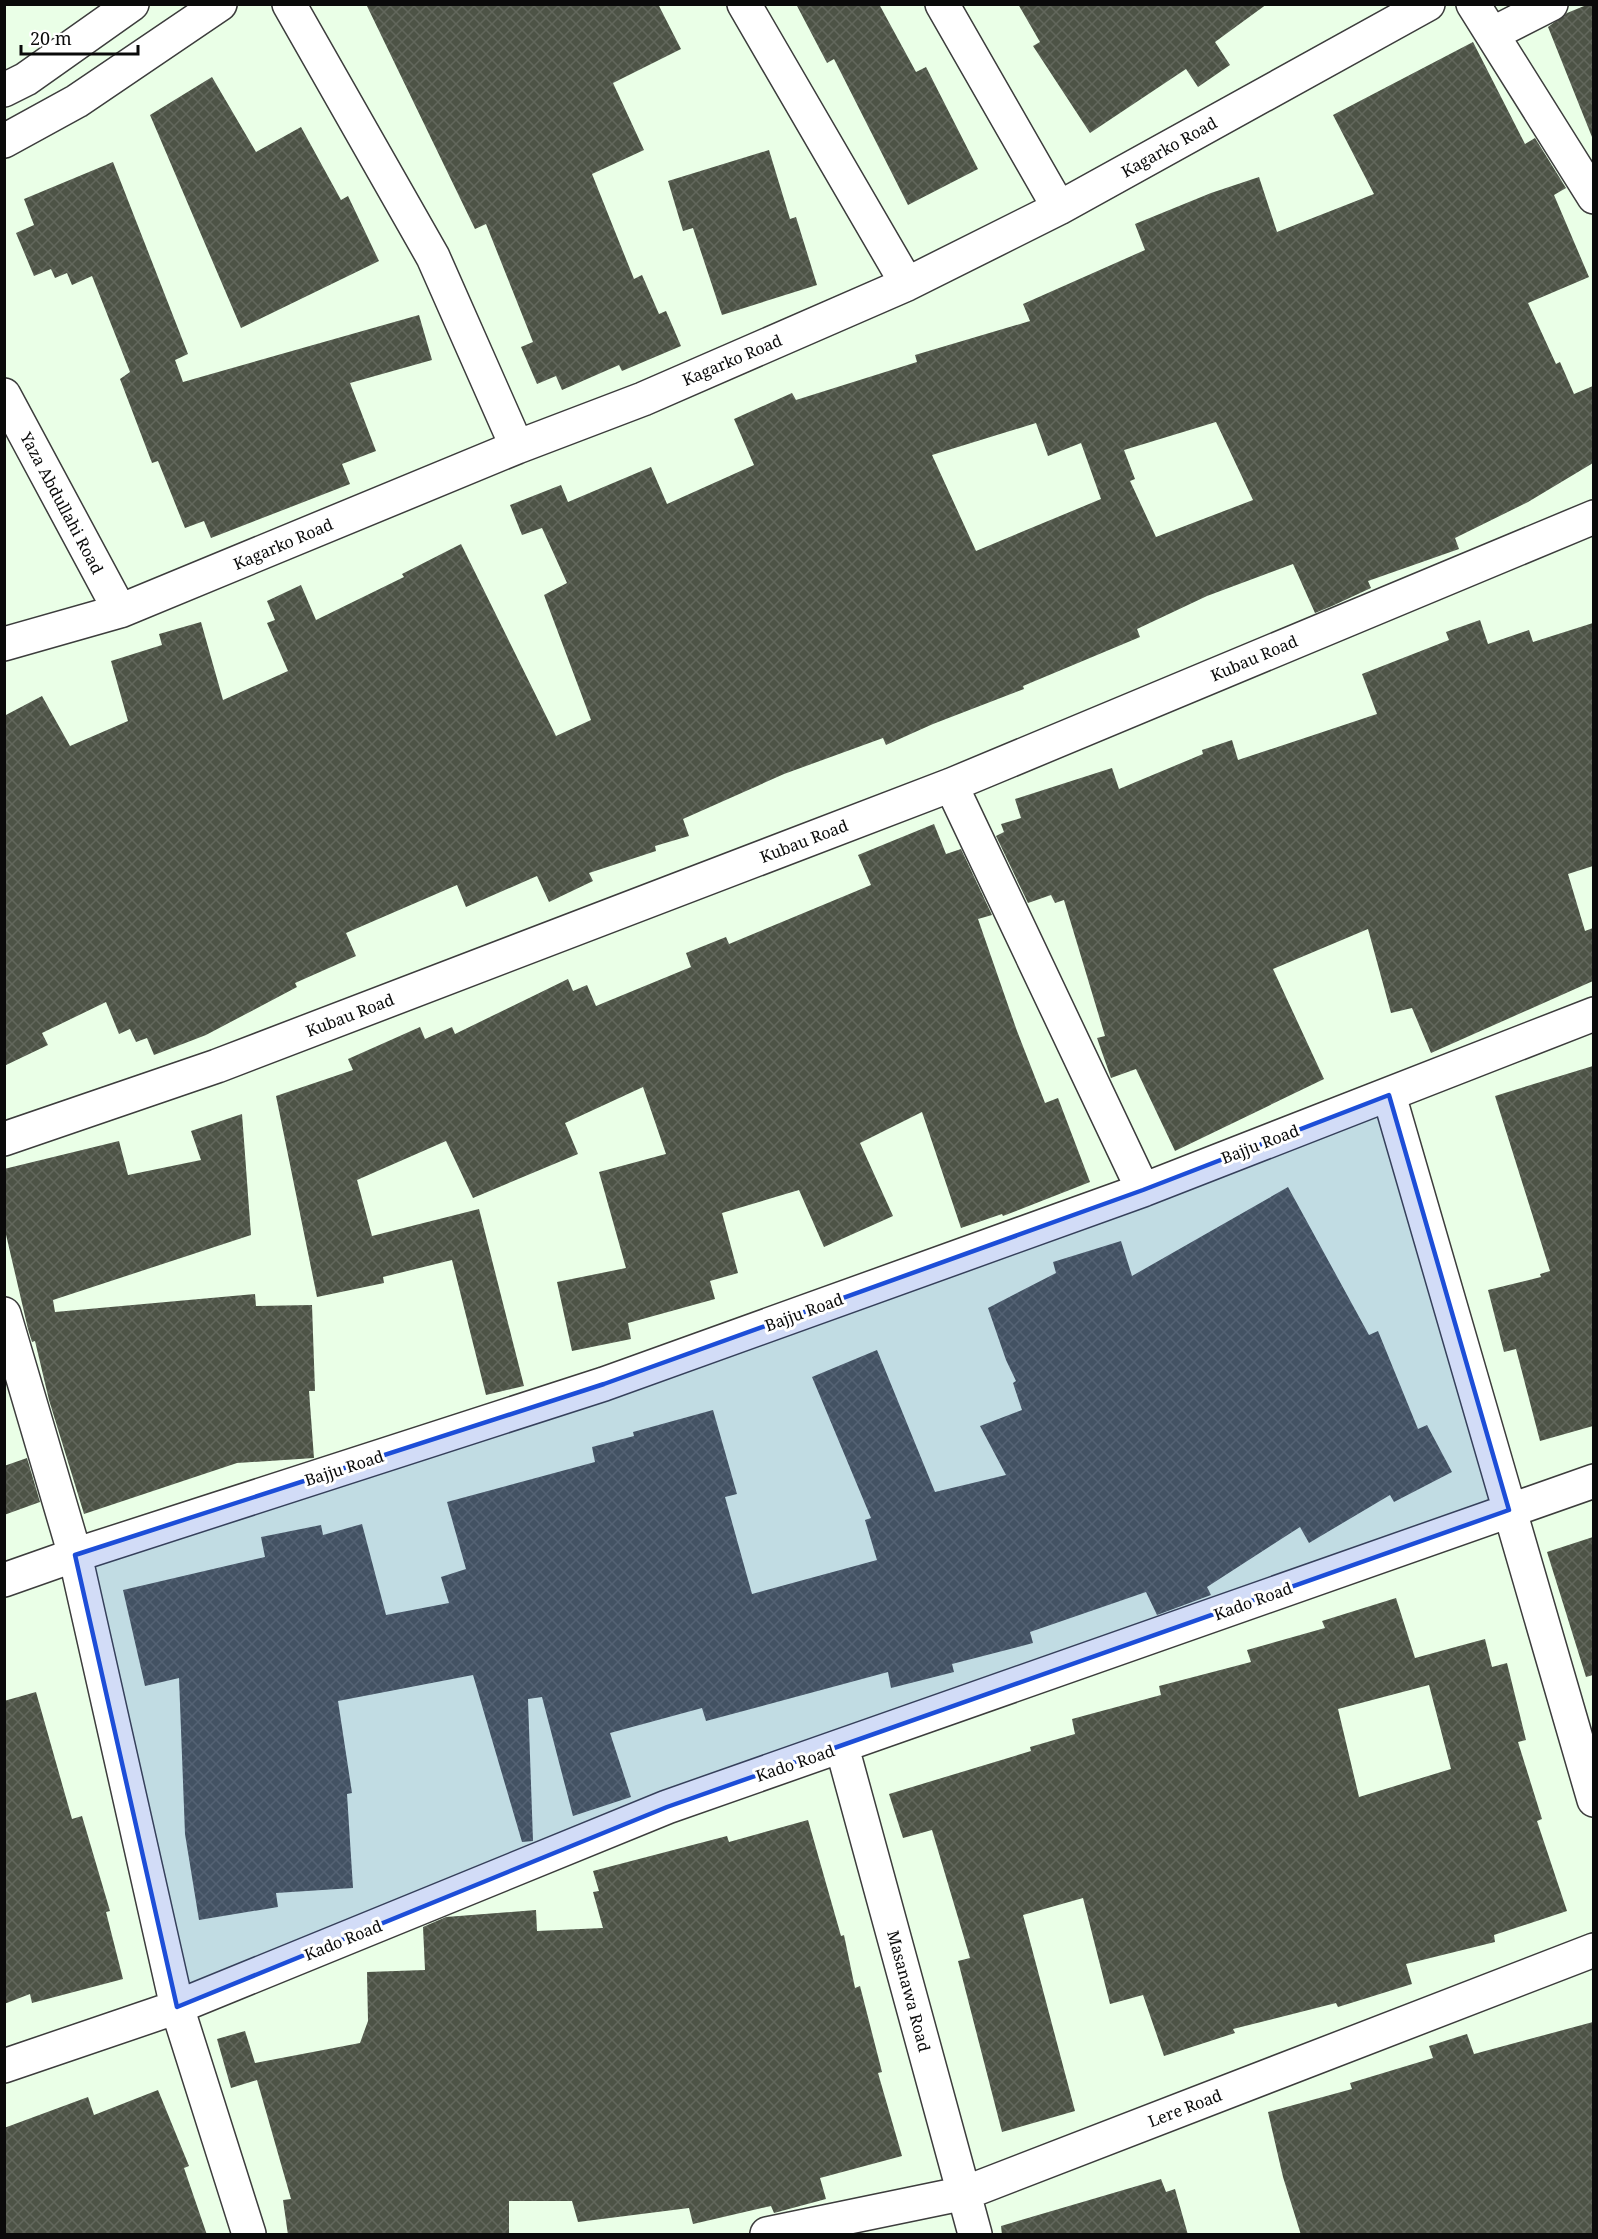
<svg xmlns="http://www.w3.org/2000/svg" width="1598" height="2239" font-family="'Noto Serif',serif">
<defs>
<pattern id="building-cross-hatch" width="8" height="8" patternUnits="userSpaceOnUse" patternTransform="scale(1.5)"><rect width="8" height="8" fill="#4d5346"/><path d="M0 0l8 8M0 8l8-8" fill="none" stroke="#62675c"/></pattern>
</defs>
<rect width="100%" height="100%" fill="#eaffe7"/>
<path fill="url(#building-cross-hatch)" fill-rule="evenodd" d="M 366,4 L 658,4 L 681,49 L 613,83 L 644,150 L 592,174 L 634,279 L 642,275 L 659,314 L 666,311 L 681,346 L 622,371 L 619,365 L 562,390 L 556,376 L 537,384 L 521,347 L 533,342 L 486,224 L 475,229 Z
M 796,4 L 879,4 L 916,72 L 926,67 L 978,169 L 908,205 L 834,59 L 827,63 Z
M 1018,4 L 1267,4 L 1215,42 L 1230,65 L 1198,87 L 1186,69 L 1090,133 L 1033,46 L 1040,42 Z
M 1589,4 L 1593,4 L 1592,137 L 1548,27 L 1567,13 Z
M 1473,42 L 1525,144 L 1535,138 L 1566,188 L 1554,195 L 1589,277 L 1528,303 L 1556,364 L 1560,362 L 1574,394 L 1593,386 L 1593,463 L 1528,502 L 1455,538 L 1459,549 L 1368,581 L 1371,588 L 1332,606 L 1315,613 L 1293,564 L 1207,596 L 1137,629 L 1140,637 L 1023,686 L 1024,689 L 933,724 L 886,745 L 883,738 L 784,774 L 683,819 L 689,836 L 655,846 L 656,851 L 589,873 L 593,881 L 549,902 L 537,876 L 466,907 L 457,885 L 346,933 L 356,956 L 295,983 L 297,987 L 206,1035 L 154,1055 L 147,1038 L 136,1042 L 130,1029 L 119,1034 L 106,1002 L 42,1033 L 48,1045 L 4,1066 L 4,716 L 42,696 L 70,746 L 128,721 L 111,661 L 162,645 L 159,634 L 201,622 L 223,700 L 288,671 L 267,623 L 275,620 L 267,601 L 301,585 L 316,620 L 404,577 L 402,574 L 461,544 L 556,736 L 591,720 L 544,595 L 567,583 L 542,528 L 522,535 L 510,505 L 561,485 L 568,502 L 651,467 L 667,504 L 754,465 L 734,419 L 792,393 L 796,400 L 917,362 L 915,355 L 1030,321 L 1023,304 L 1145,250 L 1135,224 L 1211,193 L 1259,177 L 1277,232 L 1374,194 L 1333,115 ZM 1216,422 L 1253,500 L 1156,537 L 1130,481 L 1135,479 L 1124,450 ZM 1036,423 L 1048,456 L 1081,443 L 1101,499 L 976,551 L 932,455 Z
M 212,77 L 256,152 L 301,127 L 341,200 L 348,196 L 379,261 L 241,328 L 150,115 Z
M 769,150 L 790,219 L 796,217 L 817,285 L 722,315 L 693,228 L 683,231 L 668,181 Z
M 113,162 L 188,354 L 175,360 L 183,382 L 419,315 L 432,360 L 350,383 L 376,451 L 342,464 L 350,484 L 211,538 L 204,521 L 185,528 L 158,461 L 152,463 L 120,379 L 130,372 L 92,276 L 72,285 L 67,273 L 55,278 L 51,269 L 34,276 L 16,233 L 34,225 L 24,199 Z
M 1480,620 L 1488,644 L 1529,630 L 1533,642 L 1593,623 L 1593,866 L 1568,874 L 1585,931 L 1593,928 L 1593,981 L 1431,1053 L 1412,1008 L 1391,1013 L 1368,929 L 1273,969 L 1324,1079 L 1175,1151 L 1136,1069 L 1111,1078 L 1097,1038 L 1105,1036 L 1064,900 L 1055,903 L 1051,895 L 1028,903 L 996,836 L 1004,832 L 1001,824 L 1021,818 L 1015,799 L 1112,768 L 1119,789 L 1203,754 L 1202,750 L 1232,740 L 1238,760 L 1377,714 L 1362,674 L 1449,640 L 1446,632 Z
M 934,824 L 946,854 L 961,849 L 992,915 L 978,919 L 1017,1031 L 1045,1103 L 1058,1098 L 1090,1182 L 1003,1216 L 1002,1214 L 961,1228 L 922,1112 L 860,1143 L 893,1216 L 824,1247 L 799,1190 L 722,1213 L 738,1273 L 710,1281 L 715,1299 L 628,1323 L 631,1339 L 572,1351 L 557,1282 L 626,1268 L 599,1172 L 666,1154 L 643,1087 L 565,1123 L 578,1154 L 473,1198 L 446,1141 L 357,1180 L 372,1236 L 479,1209 L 524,1386 L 486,1395 L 452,1260 L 383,1277 L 384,1283 L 317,1297 L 276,1096 L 353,1070 L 348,1059 L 420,1027 L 425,1039 L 452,1027 L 455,1034 L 568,979 L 573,991 L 587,985 L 596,1006 L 691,967 L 686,953 L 726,937 L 729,944 L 871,885 L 858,855 Z
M 1593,1066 L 1593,1426 L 1540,1441 L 1516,1349 L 1504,1352 L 1488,1290 L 1541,1277 L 1540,1274 L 1550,1271 L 1495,1096 Z
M 242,1114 L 251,1235 L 53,1300 L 55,1312 L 255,1294 L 256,1306 L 312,1305 L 315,1391 L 309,1391 L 314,1458 L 237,1463 L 84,1514 L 49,1400 L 35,1341 L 32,1342 L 28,1329 L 4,1226 L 4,1169 L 119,1141 L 128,1175 L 201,1160 L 191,1131 Z
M 1288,1187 L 1369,1335 L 1378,1331 L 1418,1429 L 1427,1425 L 1452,1472 L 1394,1502 L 1390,1495 L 1309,1543 L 1300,1527 L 1207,1587 L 1211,1595 L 1157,1615 L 1146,1592 L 1030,1632 L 1033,1643 L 952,1664 L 954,1672 L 891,1688 L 888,1672 L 706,1721 L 702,1708 L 610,1733 L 631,1797 L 573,1816 L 542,1697 L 528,1699 L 533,1841 L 522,1842 L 473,1675 L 338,1701 L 352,1793 L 347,1794 L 353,1888 L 276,1893 L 278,1907 L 199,1920 L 185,1834 L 179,1678 L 145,1686 L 123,1590 L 265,1557 L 261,1537 L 321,1525 L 323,1535 L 362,1524 L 386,1615 L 449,1603 L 441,1577 L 466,1569 L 447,1502 L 595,1462 L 592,1447 L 634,1436 L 633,1432 L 713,1410 L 737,1494 L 725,1497 L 752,1594 L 877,1560 L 865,1520 L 871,1518 L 812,1377 L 877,1350 L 935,1492 L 1006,1475 L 980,1426 L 1022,1410 L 1013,1383 L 1016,1381 L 1006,1360 L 988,1308 L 1056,1273 L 1053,1262 L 1121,1241 L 1132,1276 Z
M 27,1458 L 40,1502 L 4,1515 L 4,1466 Z
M 1593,1537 L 1593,1675 L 1586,1677 L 1547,1552 Z
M 1396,1598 L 1415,1658 L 1485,1639 L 1492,1667 L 1507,1663 L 1526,1740 L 1518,1742 L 1542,1819 L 1537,1821 L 1567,1911 L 1494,1935 L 1495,1942 L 1406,1964 L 1412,1984 L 1338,2007 L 1336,2003 L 1233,2029 L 1235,2033 L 1164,2056 L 1143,1995 L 1110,2004 L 1083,1898 L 1023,1915 L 1075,2111 L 1002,2132 L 958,1961 L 970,1958 L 932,1830 L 903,1838 L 889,1794 L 1031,1751 L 1030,1747 L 1075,1734 L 1072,1719 L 1161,1695 L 1159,1686 L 1251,1662 L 1247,1650 L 1325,1628 L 1322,1621 ZM 1429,1685 L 1451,1769 L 1359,1797 L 1338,1709 Z
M 36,1692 L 72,1819 L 82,1816 L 110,1911 L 106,1912 L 123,1979 L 32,2003 L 30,1994 L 4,2004 L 4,1701 Z
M 808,1820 L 841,1936 L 844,1935 L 855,1988 L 860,1986 L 882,2072 L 878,2073 L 902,2156 L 820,2178 L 826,2199 L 774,2213 L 771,2206 L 693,2224 L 689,2208 L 578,2222 L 572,2201 L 509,2201 L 509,2235 L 288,2235 L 283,2200 L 291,2199 L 257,2080 L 231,2088 L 217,2039 L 245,2031 L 255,2063 L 360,2043 L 368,2021 L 367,1972 L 425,1970 L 423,1927 L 446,1917 L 536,1910 L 537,1931 L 603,1928 L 593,1892 L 599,1891 L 593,1871 L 727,1836 L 729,1842 Z
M 1593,2022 L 1593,2235 L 1301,2235 L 1283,2177 L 1268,2112 L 1352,2089 L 1350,2083 L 1433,2058 L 1429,2046 L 1467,2034 L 1474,2054 Z
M 158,2090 L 189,2166 L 184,2168 L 207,2235 L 4,2235 L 4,2128 L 88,2097 L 94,2115 Z
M 1161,2179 L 1166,2192 L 1175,2189 L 1188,2235 L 1002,2235 L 1001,2226 Z"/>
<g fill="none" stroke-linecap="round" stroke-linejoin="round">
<defs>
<path id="minor" d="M 289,4 L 433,257 L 517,447
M 744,4 L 907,284
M 942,4 L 1059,208
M 1473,4 L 1594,197
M 1494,33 L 1551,4
M 4,90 L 26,79 L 132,4
M 4,141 L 77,101 L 220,4
M 4,395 L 120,611
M 4,644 L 120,611 L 517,447 L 643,399 L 907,284 L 1059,208 L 1428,4
M 951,785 L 1143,1190
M 1389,1095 L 1594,1800
M 4,1139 L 217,1066 L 951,785 L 1594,517
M 4,1314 L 75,1555 L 177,2007 L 249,2234
M 4,1580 L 75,1555 L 604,1384 L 1143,1190 L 1594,1014
M 842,1747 L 975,2234
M 4,2066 L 177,2007 L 667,1807 L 1594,1481
M 767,2234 L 965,2193 L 1594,1950"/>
</defs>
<use href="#minor" stroke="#3d3d3d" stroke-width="36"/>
<use href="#minor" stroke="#fff" stroke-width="33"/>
</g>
<path fill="#1d4ed8" fill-opacity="0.2" stroke="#1d4ed8" stroke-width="4.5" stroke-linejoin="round" d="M 1389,1095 L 1509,1510 L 667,1807 L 177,2007 L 75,1555 L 604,1384 L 1143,1190 Z"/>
<g text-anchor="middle" stroke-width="6" stroke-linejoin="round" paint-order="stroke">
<g font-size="16" fill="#0a0a0a" stroke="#fff">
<text transform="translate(1169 147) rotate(-29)" y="6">Kagarko Road</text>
<text transform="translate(732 360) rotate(-23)" y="6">Kagarko Road</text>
<text transform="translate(62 503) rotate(62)" y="6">Yaza Abdullahi Road</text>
<text transform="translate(283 544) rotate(-23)" y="6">Kagarko Road</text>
<text transform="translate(1254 658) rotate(-23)" y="6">Kubau Road</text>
<text transform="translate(804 841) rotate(-21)" y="6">Kubau Road</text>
<text transform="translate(350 1015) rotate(-21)" y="6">Kubau Road</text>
<text transform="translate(1260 1144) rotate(-21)" y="6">Bajju Road</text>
<text transform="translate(804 1312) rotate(-20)" y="6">Bajju Road</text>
<text transform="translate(344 1468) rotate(-18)" y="6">Bajju Road</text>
<text transform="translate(1253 1601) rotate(-20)" y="6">Kado Road</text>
<text transform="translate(795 1763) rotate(-19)" y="6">Kado Road</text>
<text transform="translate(343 1940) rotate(-22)" y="6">Kado Road</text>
<text transform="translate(909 1991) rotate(75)" y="6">Masanawa Road</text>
<text transform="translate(1185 2108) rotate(-21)" y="6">Lere Road</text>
</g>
</g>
<rect width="1598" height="2239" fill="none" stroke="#0a0a0a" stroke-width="12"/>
<path d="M21 45v9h117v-9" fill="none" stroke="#0a0a0a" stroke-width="3"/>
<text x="30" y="45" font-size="18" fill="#0a0a0a" stroke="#ffffff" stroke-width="4.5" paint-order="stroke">20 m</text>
</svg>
